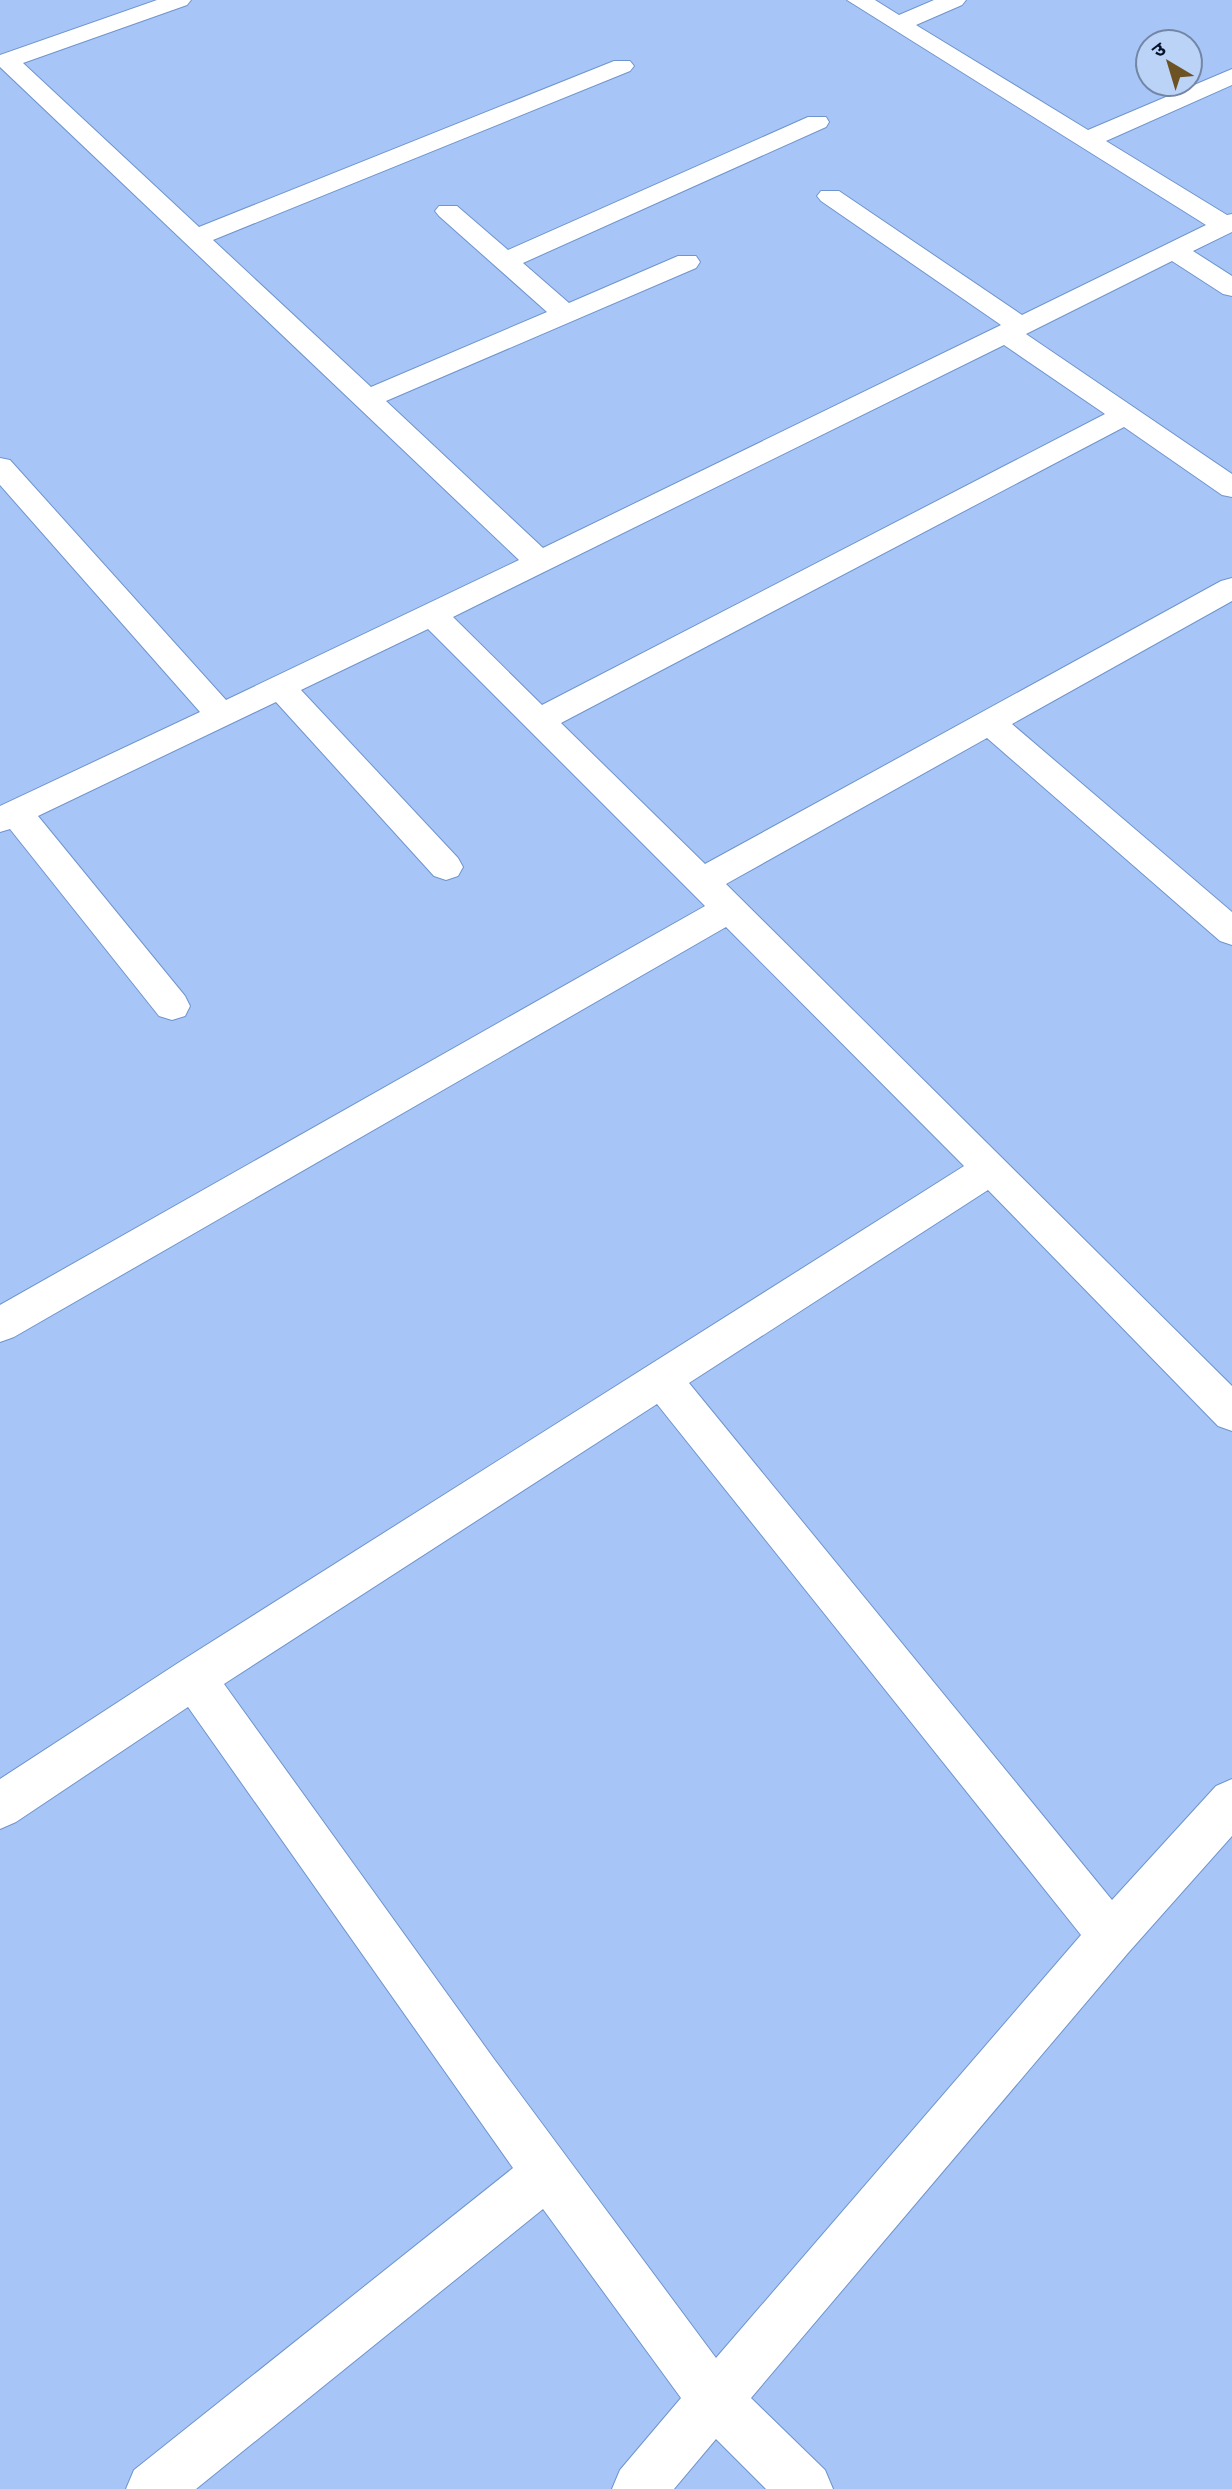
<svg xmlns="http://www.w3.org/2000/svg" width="1232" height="2489" font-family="Commissioner,'Noto Sans Devanagari',sans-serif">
<rect width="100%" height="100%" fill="#a7c6f7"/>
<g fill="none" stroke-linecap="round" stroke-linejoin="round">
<defs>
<path id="minor" d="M 157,0 L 191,0 L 187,5 L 23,63 L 199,227 L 614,61 L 630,61 L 634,66 L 630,71 L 213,240 L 371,387 L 547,312 L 439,216 L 435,211 L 439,206 L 457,206 L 508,250 L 808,117 L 826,117 L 829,122 L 826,127 L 523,263 L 569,303 L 678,256 L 696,256 L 700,262 L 696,268 L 386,401 L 543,548 L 1001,325 L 821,201 L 817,196 L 821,191 L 839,191 L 1022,315 L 1206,225 L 847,0 L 875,0 L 899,15 L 934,0 L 966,0 L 962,5 L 916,25 L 1088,130 L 1232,69 L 1232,85 L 1106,141 L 1227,215 L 1232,214 L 1232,232 L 1193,251 L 1232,276 L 1232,296 L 1223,294 L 1172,261 L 1026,334 L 1232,474 L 1232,497 L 1222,495 L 1124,427 L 561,723 L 705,864 L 1221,581 L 1232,578 L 1232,601 L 1012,724 L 1232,912 L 1232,945 L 1220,941 L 987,738 L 726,884 L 1232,1386 L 1232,1431 L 1218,1426 L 988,1190 L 689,1383 L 1112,1900 L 1216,1786 L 1232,1779 L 1232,1836 L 1128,1953 L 751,2398 L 825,2470 L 833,2489 L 766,2489 L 716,2439 L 674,2489 L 612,2489 L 620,2470 L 681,2398 L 543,2209 L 196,2489 L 126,2489 L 134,2470 L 513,2168 L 188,1707 L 16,1822 L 0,1829 L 0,1779 L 178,1663 L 964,1166 L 726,927 L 14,1337 L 0,1342 L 0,1305 L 705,906 L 428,629 L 301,690 L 458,858 L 463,867 L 458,876 L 446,880 L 434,876 L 276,702 L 38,816 L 185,996 L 190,1006 L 185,1016 L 172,1020 L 159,1016 L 10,829 L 0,832 L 0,806 L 200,712 L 0,485 L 0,458 L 10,460 L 226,700 L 519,560 L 0,67 L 0,55 ZM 1004,345 L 1105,414 L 542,705 L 453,617 ZM 657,1404 L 1081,1935 L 716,2358 L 494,2059 L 224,1684 Z"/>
</defs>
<use href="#minor" stroke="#6f94ce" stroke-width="2"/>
<use href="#minor" fill="#fff" fill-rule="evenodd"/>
</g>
<g transform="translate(1169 63) rotate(322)"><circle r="33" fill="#bcd3f8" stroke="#7386a5" stroke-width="2"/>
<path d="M0-5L12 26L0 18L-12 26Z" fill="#6d5324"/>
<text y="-10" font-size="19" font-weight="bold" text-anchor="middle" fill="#061329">उ</text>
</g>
</svg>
